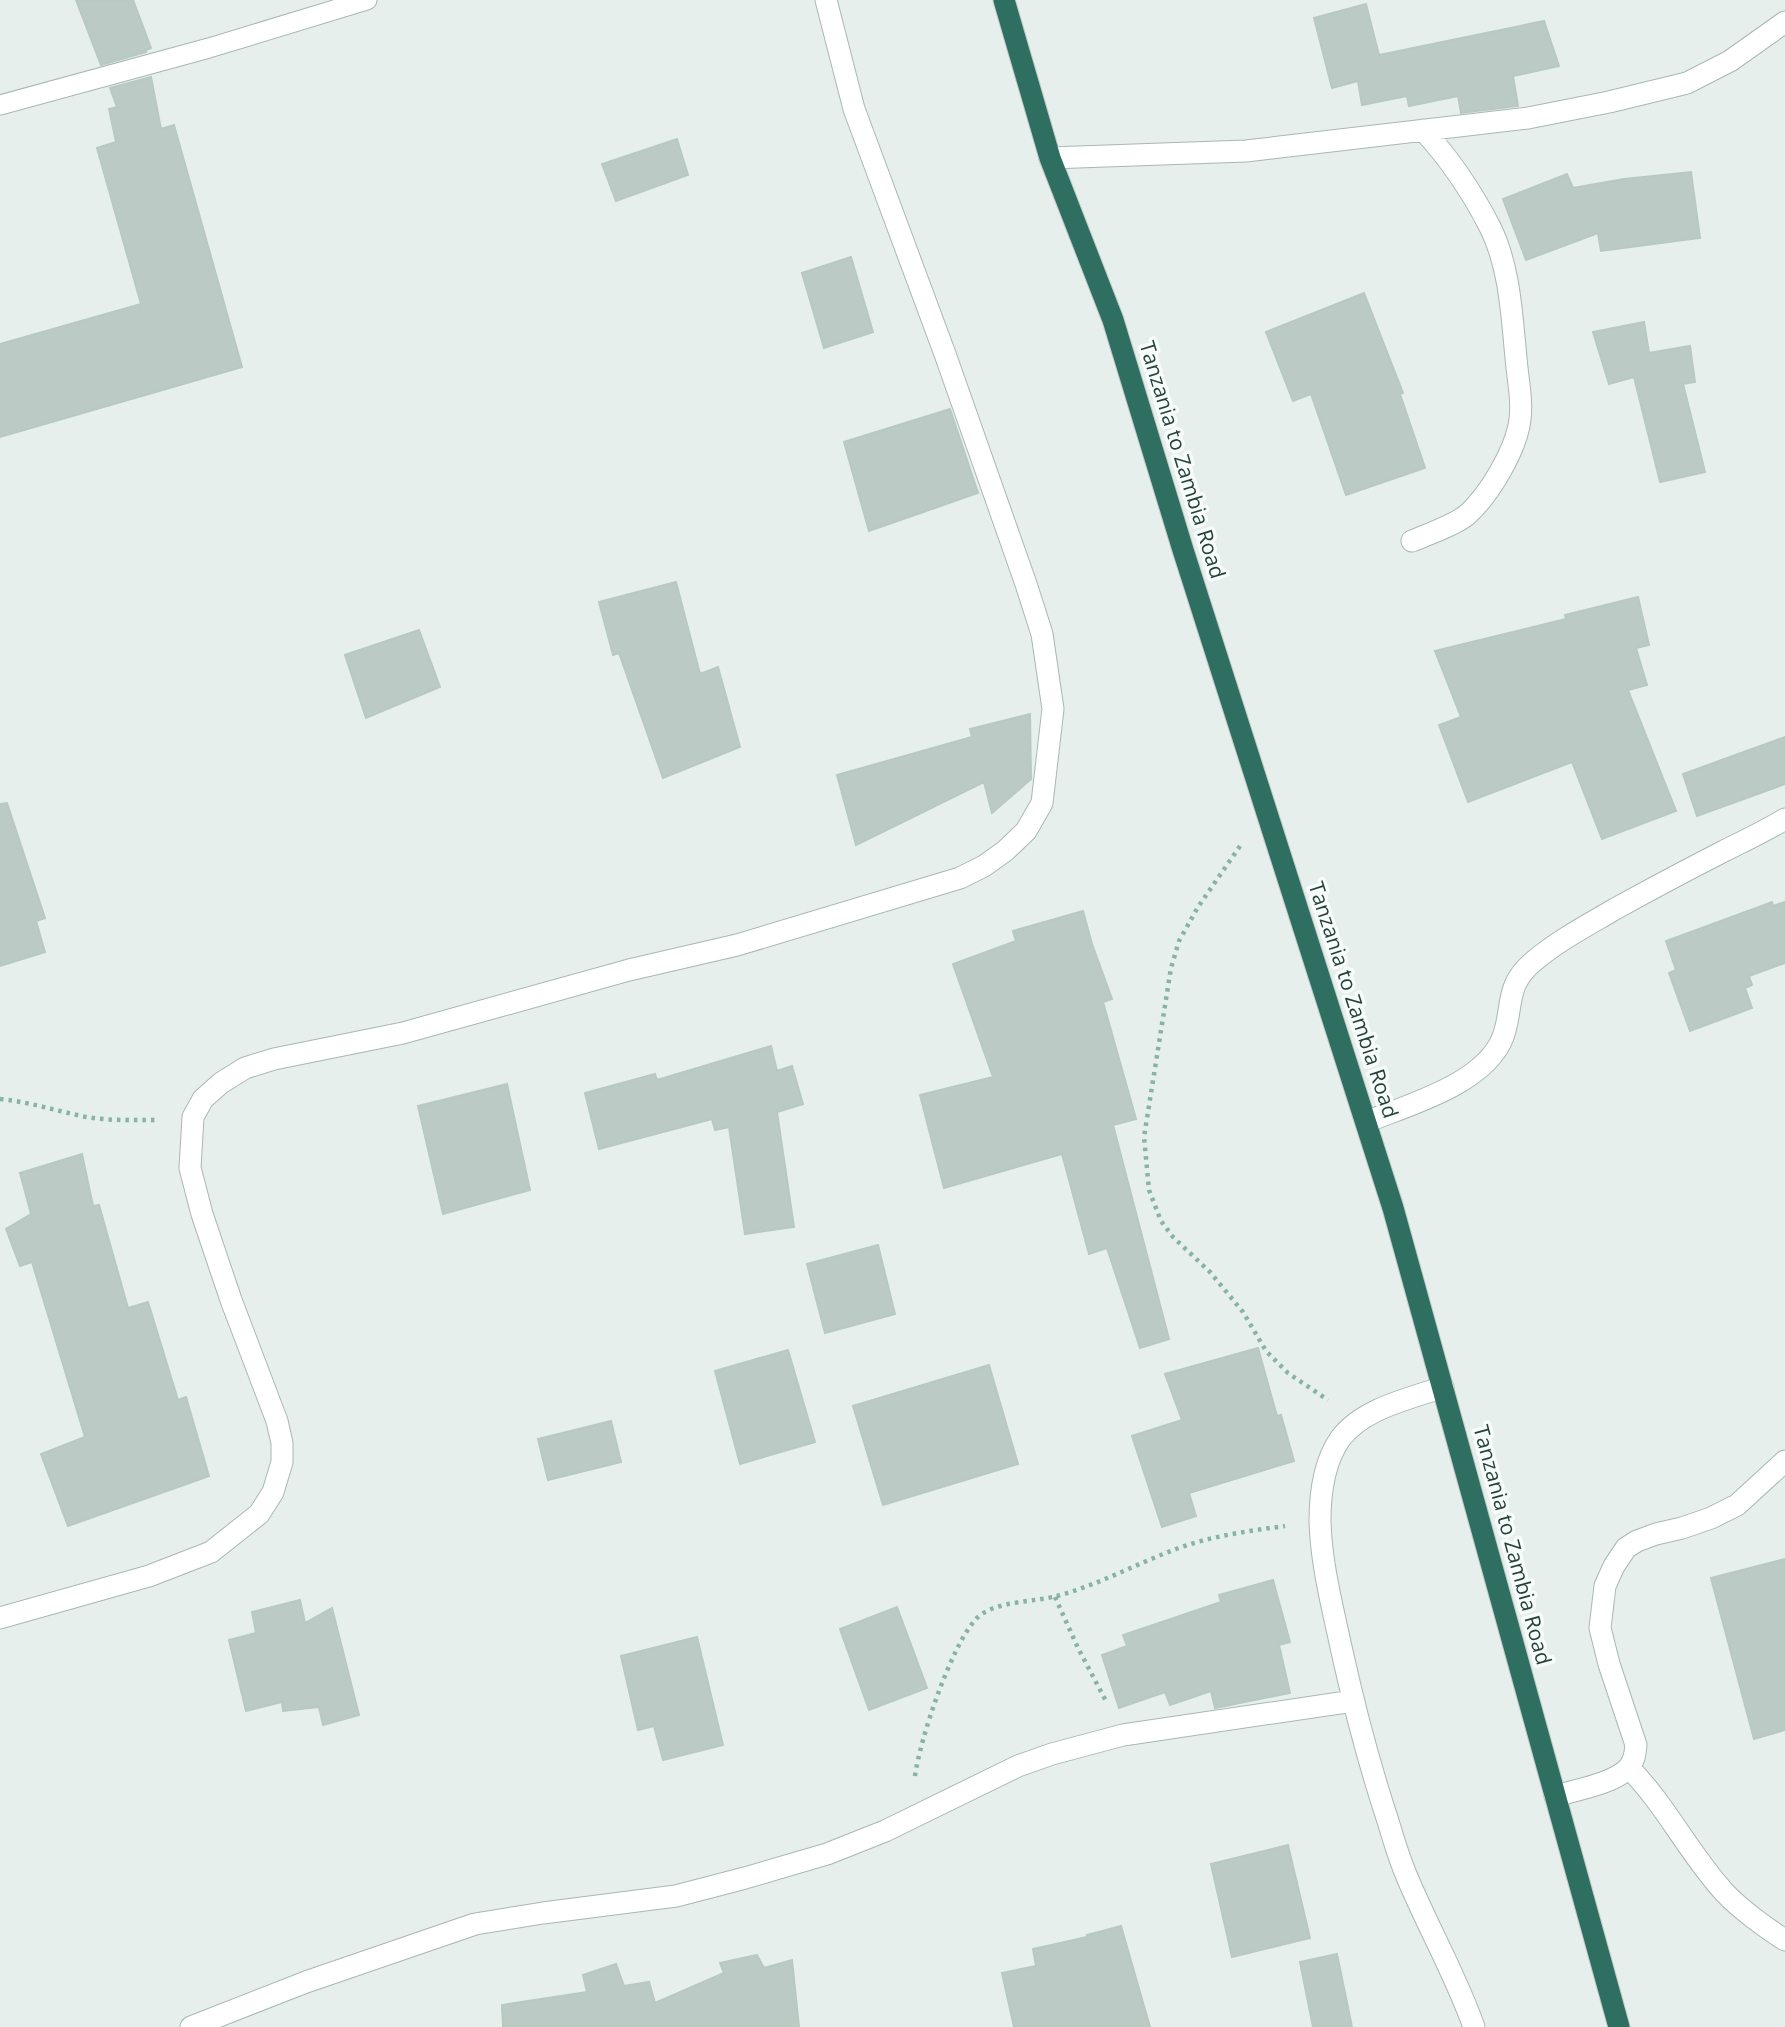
<svg xmlns="http://www.w3.org/2000/svg" width="1785" height="2027" font-family="'Open Sans',sans-serif">
<rect width="100%" height="100%" fill="#e6efeb"/>
<path fill="#bbcac4" stroke="#b8c9c2" stroke-width="2" d="M 76,0 L 133,0 L 151,48 L 146,50 L 146,52 L 101,65 Z
M 1366,4 L 1379,55 L 1544,21 L 1559,66 L 1513,76 L 1518,106 L 1461,113 L 1458,96 L 1409,106 L 1407,96 L 1362,105 L 1358,81 L 1332,88 L 1314,18 Z
M 151,77 L 161,129 L 174,125 L 242,367 L 0,437 L 0,344 L 141,304 L 97,148 L 116,142 L 109,109 L 117,107 L 110,88 Z
M 677,139 L 688,175 L 616,201 L 602,164 Z
M 1691,172 L 1700,238 L 1601,251 L 1598,233 L 1526,260 L 1503,199 L 1567,174 L 1573,188 L 1624,179 Z
M 851,257 L 873,332 L 824,348 L 802,273 Z
M 1364,293 L 1403,393 L 1400,394 L 1425,468 L 1346,495 L 1311,394 L 1293,401 L 1266,332 Z
M 1644,322 L 1649,353 L 1690,346 L 1695,382 L 1683,384 L 1705,472 L 1660,482 L 1634,377 L 1609,384 L 1593,332 Z
M 950,409 L 978,493 L 869,531 L 844,442 Z
M 676,582 L 700,674 L 718,667 L 740,747 L 663,778 L 619,653 L 613,655 L 599,602 Z
M 1638,597 L 1649,645 L 1636,648 L 1647,685 L 1628,690 L 1676,811 L 1602,839 L 1572,762 L 1468,802 L 1439,725 L 1461,717 L 1435,651 L 1566,619 L 1565,615 Z
M 419,630 L 440,687 L 366,718 L 345,655 Z
M 1030,714 L 1031,779 L 992,813 L 984,782 L 856,845 L 837,775 L 972,737 L 970,729 Z
M 1785,737 L 1785,784 L 1697,816 L 1683,774 Z
M 7,803 L 45,918 L 36,921 L 45,952 L 0,966 L 0,804 Z
M 1772,902 L 1773,906 L 1785,902 L 1785,963 L 1749,976 L 1752,985 L 1745,988 L 1752,1008 L 1690,1031 L 1669,973 L 1676,970 L 1666,941 Z
M 1083,911 L 1092,944 L 1112,999 L 1103,1002 L 1136,1119 L 1113,1125 L 1169,1339 L 1140,1348 L 1107,1248 L 1089,1254 L 1062,1154 L 944,1188 L 920,1095 L 993,1077 L 953,964 L 1016,941 L 1013,931 Z
M 771,1046 L 777,1071 L 792,1066 L 803,1104 L 777,1112 L 794,1227 L 745,1234 L 729,1127 L 715,1130 L 712,1119 L 599,1149 L 585,1093 L 655,1074 L 657,1080 Z
M 507,1084 L 530,1190 L 443,1214 L 418,1106 Z
M 82,1154 L 93,1206 L 99,1205 L 128,1308 L 148,1302 L 178,1400 L 186,1397 L 209,1476 L 68,1526 L 41,1454 L 85,1437 L 32,1262 L 20,1266 L 6,1229 L 31,1214 L 20,1173 Z
M 878,1245 L 895,1314 L 825,1333 L 807,1264 Z
M 1258,1348 L 1277,1416 L 1281,1415 L 1294,1461 L 1189,1493 L 1196,1516 L 1162,1527 L 1132,1436 L 1182,1420 L 1165,1374 Z
M 788,1350 L 815,1442 L 740,1464 L 715,1371 Z
M 989,1365 L 1018,1464 L 883,1505 L 853,1406 Z
M 611,1421 L 621,1462 L 548,1480 L 538,1439 Z
M 1785,1559 L 1785,1730 L 1754,1739 L 1711,1578 Z
M 1273,1580 L 1290,1642 L 1279,1645 L 1290,1693 L 1215,1708 L 1211,1691 L 1170,1705 L 1165,1692 L 1119,1708 L 1102,1655 L 1127,1646 L 1123,1635 L 1221,1602 L 1219,1595 Z
M 300,1600 L 305,1623 L 332,1608 L 359,1715 L 323,1725 L 319,1707 L 283,1711 L 282,1702 L 246,1711 L 229,1640 L 256,1633 L 252,1612 Z
M 897,1607 L 927,1688 L 869,1710 L 840,1629 Z
M 697,1637 L 723,1745 L 663,1760 L 654,1726 L 638,1730 L 621,1656 Z
M 1288,1845 L 1310,1938 L 1232,1957 L 1211,1864 Z
M 1121,1926 L 1150,2027 L 1014,2027 L 1002,1973 L 1036,1966 L 1033,1949 L 1087,1937 L 1087,1935 Z
M 1337,1954 L 1352,2027 L 1313,2027 L 1300,1962 Z
M 757,1955 L 764,1968 L 792,1960 L 799,2027 L 503,2027 L 502,2005 L 587,1992 L 583,1975 L 616,1964 L 624,1986 L 649,1982 L 655,2003 L 724,1973 L 720,1963 Z"/>
<g fill="none" stroke-linecap="round" stroke-linejoin="round">
<defs>
<path id="lane" d="M 0,105 L 209,48 L 367,0"/>
<path id="street" d="M 1050,158 L 1246,151 L 1528,118 L 1609,102 L 1687,83 L 1730,61 L 1785,22
M 1412,541 C 1426,535 1458,524 1469,513 C 1490,493 1513,454 1519,426 C 1523,407 1519,386 1517,368 C 1512,321 1511,269 1490,227 C 1472,192 1449,158 1423,130
M 1366,1122 C 1408,1105 1485,1084 1503,1037 C 1514,1006 1504,986 1534,961 C 1559,940 1588,925 1615,909 C 1651,889 1687,870 1724,851 C 1744,841 1765,831 1785,819
M 1443,1387 C 1409,1399 1363,1408 1340,1439 C 1324,1462 1320,1494 1320,1521 C 1321,1563 1332,1605 1341,1647 C 1354,1706 1369,1764 1388,1821 C 1393,1838 1398,1855 1405,1872 C 1426,1924 1455,1973 1474,2027
M 0,1618 L 149,1576 L 211,1552 L 259,1514 L 273,1492 L 282,1462 L 282,1443 L 277,1421 L 231,1300 L 202,1214 L 190,1168 L 193,1117 L 203,1099 L 221,1083 L 245,1068 L 274,1059 L 403,1033 L 629,970 L 737,945 L 960,878 L 984,866 L 1005,851 L 1026,831 L 1042,803 L 1053,709 L 1048,675 L 1042,634 L 1026,584 L 945,354 L 854,109 L 826,0
M 1629,1768 C 1666,1805 1689,1854 1725,1893 C 1739,1908 1767,1929 1785,1940
M 1555,1796 C 1576,1790 1616,1783 1629,1767 C 1635,1760 1635,1753 1636,1745 L 1609,1664 L 1600,1628 L 1605,1586 L 1614,1566 L 1626,1548 L 1637,1541 L 1656,1534 L 1682,1528 L 1711,1518 L 1737,1505 L 1785,1461
M 191,2027 L 306,1982 L 475,1924 L 543,1913 L 676,1896 L 745,1878 L 827,1854 L 885,1831 L 1018,1766 L 1052,1754 L 1123,1735 L 1353,1701"/>
<path id="highway" d="M 1004,0 L 1050,158 L 1113,320 L 1183,550 L 1393,1208 L 1619,2027"/>
</defs>
<use href="#lane" stroke="#a8b8b2" stroke-width="21"/>
<use href="#street" stroke="#a8b8b2" stroke-width="23"/>
<use href="#highway" stroke="#c2cac8" stroke-width="23"/>
<path stroke="#86b3a5" stroke-width="4.5" stroke-dasharray="3.5 5" stroke-linecap="butt" d="M 1240,846 L 1198,907 L 1179,941 L 1171,968 L 1144,1137 L 1149,1190 L 1161,1221 L 1173,1237 L 1210,1272 L 1243,1312 L 1266,1351 L 1288,1373 L 1328,1400
M 0,1099 C 30,1102 57,1111 86,1117 C 110,1121 134,1120 158,1120
M 1055,1597 L 1078,1648 L 1107,1703
M 915,1776 C 920,1739 951,1646 976,1619 C 992,1601 1035,1602 1057,1596 C 1098,1585 1136,1564 1176,1549 C 1211,1536 1248,1531 1285,1526"/>
<use href="#lane" stroke="#fff" stroke-width="19"/>
<use href="#street" stroke="#fff" stroke-width="21"/>
<use href="#highway" stroke="#2f6f62" stroke-width="21"/>
</g>
<g text-anchor="middle" stroke-width="7" stroke-linejoin="round" paint-order="stroke">
<g font-size="21" fill="#24423a" stroke="#f7fbf9">
<text transform="translate(1182 460) rotate(73)" y="7">Tanzania to Zambia Road</text>
<text transform="translate(1353 1000) rotate(72)" y="7">Tanzania to Zambia Road</text>
<text transform="translate(1512 1545) rotate(75)" y="7">Tanzania to Zambia Road</text>
</g>
</g>
</svg>
